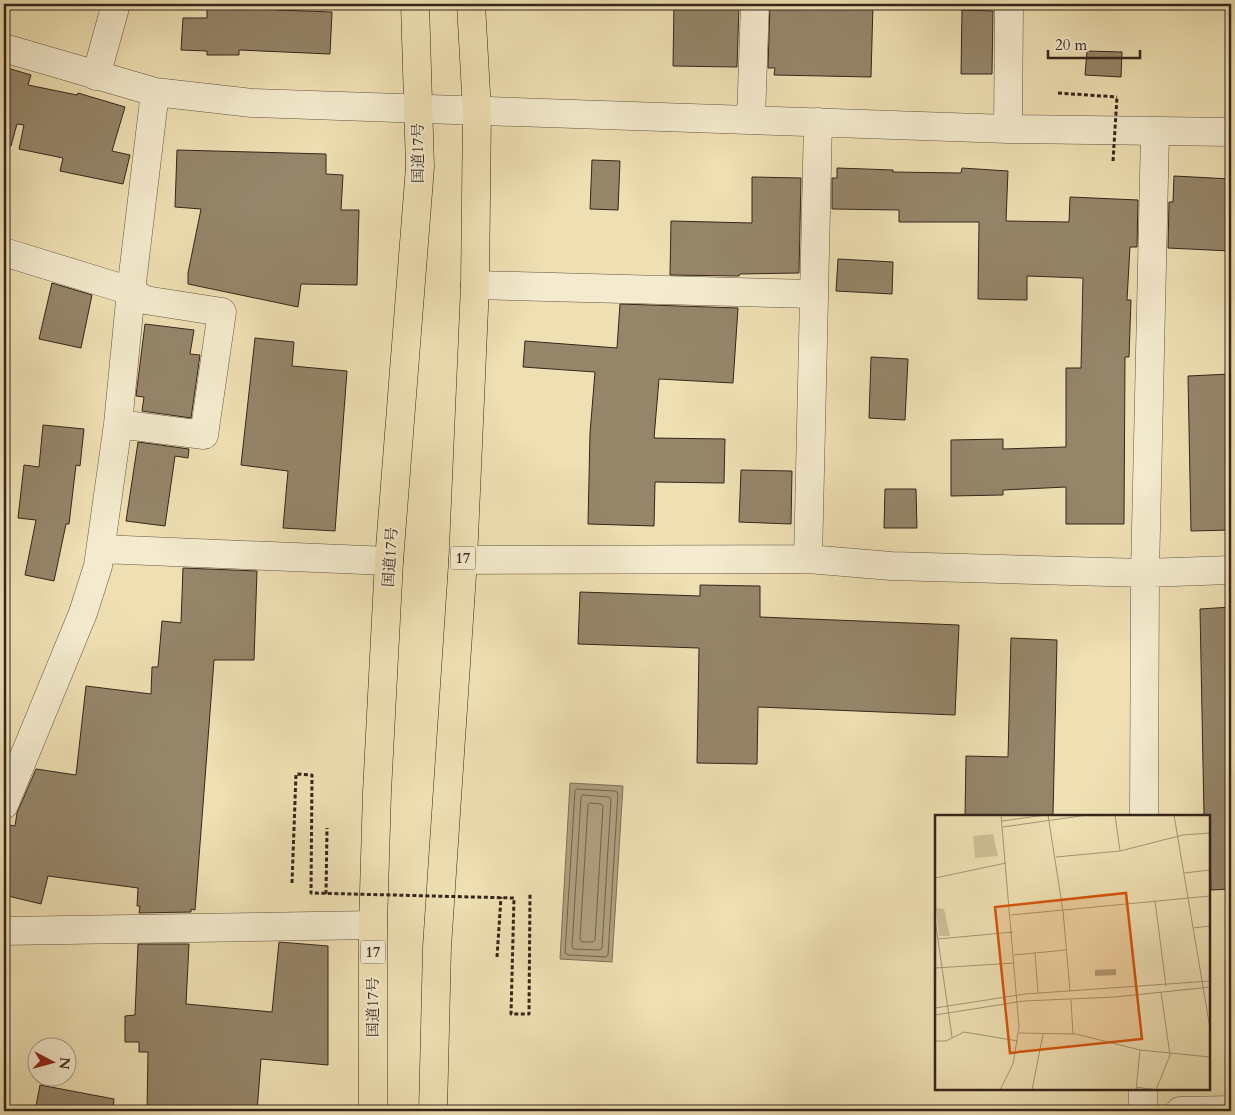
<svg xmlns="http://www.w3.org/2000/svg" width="1235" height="1115" font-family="Cardo,'Noto Serif JP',serif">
<rect width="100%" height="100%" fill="#eee0b3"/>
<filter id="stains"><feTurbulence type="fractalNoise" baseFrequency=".004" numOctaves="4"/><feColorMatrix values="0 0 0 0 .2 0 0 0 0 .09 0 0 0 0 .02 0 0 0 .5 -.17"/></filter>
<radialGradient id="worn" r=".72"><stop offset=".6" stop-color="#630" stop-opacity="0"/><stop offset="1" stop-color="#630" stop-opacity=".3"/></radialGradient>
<path fill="#afa07f" stroke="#7e6f57" d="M 570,783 L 623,786 L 612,962 L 560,959 Z"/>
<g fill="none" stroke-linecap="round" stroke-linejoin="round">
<path stroke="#72624c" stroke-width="1" d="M 577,789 L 615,791 L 618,793 L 608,955 L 606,957 L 568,955 L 565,953 L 575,791 Z
M 583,795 L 609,797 L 611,799 L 602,948 L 600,950 L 574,949 L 572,947 L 581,798 Z
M 590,803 L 601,804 L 603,806 L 595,940 L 593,942 L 582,942 L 580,939 L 588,805 Z"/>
</g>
<path fill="#95866a" stroke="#35251a" d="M 207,4 L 276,4 L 276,10 L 332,12 L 330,54 L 239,50 L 239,55 L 207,55 L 207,51 L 181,50 L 183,18 L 207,18 Z
M 674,4 L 739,4 L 737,67 L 673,66 Z
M 770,4 L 873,4 L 871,77 L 774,75 L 775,68 L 768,68 Z
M 962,10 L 993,11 L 992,74 L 961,74 Z
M 1087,51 L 1122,52 L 1121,77 L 1085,75 Z
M 4,67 L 31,75 L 28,85 L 77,95 L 78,93 L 125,107 L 112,151 L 130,155 L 123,184 L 60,171 L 63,158 L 19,149 L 24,125 L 17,124 L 11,146 L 4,145 Z
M 177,150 L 326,154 L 326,174 L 343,175 L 341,210 L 359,210 L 357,285 L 301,284 L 298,307 L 188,284 L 188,273 L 201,209 L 175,207 Z
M 592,160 L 620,161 L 618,210 L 590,209 Z
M 837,168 L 893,170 L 893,172 L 961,173 L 962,168 L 1008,171 L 1006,221 L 1069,222 L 1070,197 L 1138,200 L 1137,247 L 1130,247 L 1127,300 L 1131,300 L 1129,357 L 1125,357 L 1124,524 L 1066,524 L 1066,487 L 1003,490 L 1003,495 L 951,496 L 951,440 L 1003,439 L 1003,449 L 1066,447 L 1066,368 L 1081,368 L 1083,278 L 1027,276 L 1027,300 L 978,299 L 979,222 L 899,222 L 899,210 L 832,209 L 832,178 L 837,178 Z
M 1174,176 L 1231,179 L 1231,251 L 1168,248 L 1169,202 L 1173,202 Z
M 752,177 L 801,178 L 799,273 L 740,274 L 739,276 L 670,275 L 671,221 L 752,223 Z
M 838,259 L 893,262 L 892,294 L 836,291 Z
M 52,283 L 92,295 L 81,348 L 39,339 Z
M 620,304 L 738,308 L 733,383 L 659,379 L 654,438 L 725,439 L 724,483 L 655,482 L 654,526 L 588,524 L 590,433 L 595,372 L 523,367 L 525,341 L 617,348 Z
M 145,324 L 194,330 L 190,354 L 200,355 L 191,418 L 142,411 L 144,397 L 136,396 Z
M 255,338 L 294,342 L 292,366 L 347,371 L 335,531 L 283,528 L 288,471 L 241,465 Z
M 871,357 L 908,359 L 905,420 L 869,418 Z
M 1231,374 L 1231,530 L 1191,531 L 1188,376 Z
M 43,425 L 84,429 L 80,466 L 76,465 L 69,524 L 66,524 L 54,581 L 25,575 L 36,520 L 18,518 L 24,465 L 39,467 Z
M 138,442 L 189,449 L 188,458 L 175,456 L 165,526 L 126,521 Z
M 741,470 L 792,471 L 791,524 L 739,522 Z
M 885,489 L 916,489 L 917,528 L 884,528 Z
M 183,568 L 257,571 L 254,660 L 214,660 L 195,910 L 191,909 L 191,912 L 139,913 L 140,906 L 137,906 L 138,888 L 48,876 L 41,904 L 4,895 L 4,824 L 15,826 L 17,813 L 36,769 L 76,775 L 86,686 L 151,694 L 152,667 L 158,667 L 162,621 L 181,623 Z
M 700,585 L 760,586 L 760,617 L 959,625 L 955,715 L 758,707 L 757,764 L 697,763 L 699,648 L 578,644 L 580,592 L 700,596 Z
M 1231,607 L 1231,889 L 1211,890 L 1209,816 L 1204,816 L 1200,609 Z
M 1011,638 L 1057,640 L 1053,815 L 965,816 L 966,756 L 1008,757 Z
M 279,942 L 328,946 L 328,1065 L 261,1059 L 257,1111 L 147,1111 L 148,1052 L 139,1052 L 139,1042 L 125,1042 L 125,1016 L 135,1015 L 138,944 L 189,944 L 186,1004 L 272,1012 Z
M 40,1085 L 114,1099 L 113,1111 L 35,1111 Z"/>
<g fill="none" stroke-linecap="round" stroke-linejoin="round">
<defs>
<path id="minor" d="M 4,48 L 155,92 L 252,103 L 1008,129 L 1231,132
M 96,76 L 116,4
M 751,119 L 755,4
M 1008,129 L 1009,4
M 4,252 L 131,291 L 145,300 L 222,312 L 204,435 L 118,424
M 475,285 L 813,294
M 101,549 L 389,561
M 808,559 L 818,122
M 463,560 L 808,559 L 891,566 L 1145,573 L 1231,570
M 4,805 L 83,613 L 98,566 L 118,424 L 131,291 L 155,92
M 1144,816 L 1145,573 L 1155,133
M 4,931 L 373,925
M 1143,1111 L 1143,1089
M 1180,1111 L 1231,1110"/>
<path id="highway" d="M 373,1111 L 373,925 L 377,792 L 389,561 L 420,167 L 415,4
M 433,1111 L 437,947 L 463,560 L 475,285 L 477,111 L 471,4"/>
</defs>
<use href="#minor" stroke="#635440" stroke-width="29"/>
<use href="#highway" stroke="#35251a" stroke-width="29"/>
<path stroke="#35251a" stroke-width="3" stroke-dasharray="4 2.5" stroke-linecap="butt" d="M 1058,93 L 1117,97
M 326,894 L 327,828
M 497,957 L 501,897"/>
<use href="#minor" stroke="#f4ebce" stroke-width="28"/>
<use href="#highway" stroke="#eee0b3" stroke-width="28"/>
<path stroke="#35251a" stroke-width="3" stroke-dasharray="4 2.5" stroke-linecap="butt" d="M 1113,161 L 1117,97
M 292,883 L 296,774 L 312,775 L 311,893 L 514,898 L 511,1014 L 529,1014 L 530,893"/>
</g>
<g text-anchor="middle" stroke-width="4" stroke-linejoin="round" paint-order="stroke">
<g fill="#f4ebce" stroke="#6e6050" stroke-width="1">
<rect x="450.5" y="546.5" width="25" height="23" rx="4"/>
<rect x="360.5" y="940.5" width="25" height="23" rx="4"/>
</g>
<g font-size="14" font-weight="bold" fill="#35251a">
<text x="463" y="563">17</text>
<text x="373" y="957">17</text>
</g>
<g font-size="15" fill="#35251a" stroke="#f4ebce">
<text transform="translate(418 153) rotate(-90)" y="5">国道17号</text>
<text transform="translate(390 557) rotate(-86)" y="5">国道17号</text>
<text transform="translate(373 1007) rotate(-90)" y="5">国道17号</text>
</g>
</g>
<g transform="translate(935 815)">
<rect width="275" height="275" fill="#eee0b3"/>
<path d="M 58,19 L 63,41 L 40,43 L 38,21 ZM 1,93 L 9,94 L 15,121 L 4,121 Z" fill="#cfc099"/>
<path d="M 181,154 L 181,160 L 160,161 L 160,155 Z" fill="#afa07f"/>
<path fill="none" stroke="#a49576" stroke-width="1" d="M 113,0 L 128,96 L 135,176M 180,0 L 185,36M 239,0 L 275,213M 67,6 L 110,0M 68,12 L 152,0M 121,42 L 185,36 L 248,20 L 275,18M 249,58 L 275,55M 0,63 L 71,48M 220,86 L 231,171M 76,100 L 275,81M 0,104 L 17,222M 258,113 L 275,111M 3,124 L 78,117M 100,138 L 103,178M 79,140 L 131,135M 0,153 L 80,148M 136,185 L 138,219M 0,193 L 90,179 L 275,166M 0,200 L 89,186 L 180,182 L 275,172M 84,218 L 141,219 L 205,235 L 275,242M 0,226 L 11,226 L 29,217 L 83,226M 201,272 L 222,275M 65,275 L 78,249 L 84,212 L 66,0M 97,275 L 108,219M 201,275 L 205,235M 221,275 L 235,240 L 226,177"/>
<path fill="#d6540d" fill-opacity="0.15" stroke="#d6540d" stroke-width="2.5" d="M 191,78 L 207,224 L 75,238 L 60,92 Z"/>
<rect width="275" height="275" fill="none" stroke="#35251a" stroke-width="2.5"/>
</g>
<rect width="1235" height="1115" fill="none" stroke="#eee0b3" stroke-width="20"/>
<rect x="5" y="5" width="1225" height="1105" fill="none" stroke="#35251a" stroke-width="2.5"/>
<rect x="10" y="10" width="1215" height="1095" fill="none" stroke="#35251a"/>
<g transform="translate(52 1062) rotate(96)"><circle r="24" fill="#f4ebce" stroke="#a89c86"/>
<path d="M0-4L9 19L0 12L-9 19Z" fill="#8f2418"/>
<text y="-8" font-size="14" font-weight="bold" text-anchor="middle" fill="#35251a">N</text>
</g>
<path d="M1048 50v8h92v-8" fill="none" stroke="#35251a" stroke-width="2.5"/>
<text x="1055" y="50" font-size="15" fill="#35251a" stroke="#f4ebce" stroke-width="4" paint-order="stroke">20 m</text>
<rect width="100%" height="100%" filter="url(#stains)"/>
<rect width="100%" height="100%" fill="url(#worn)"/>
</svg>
